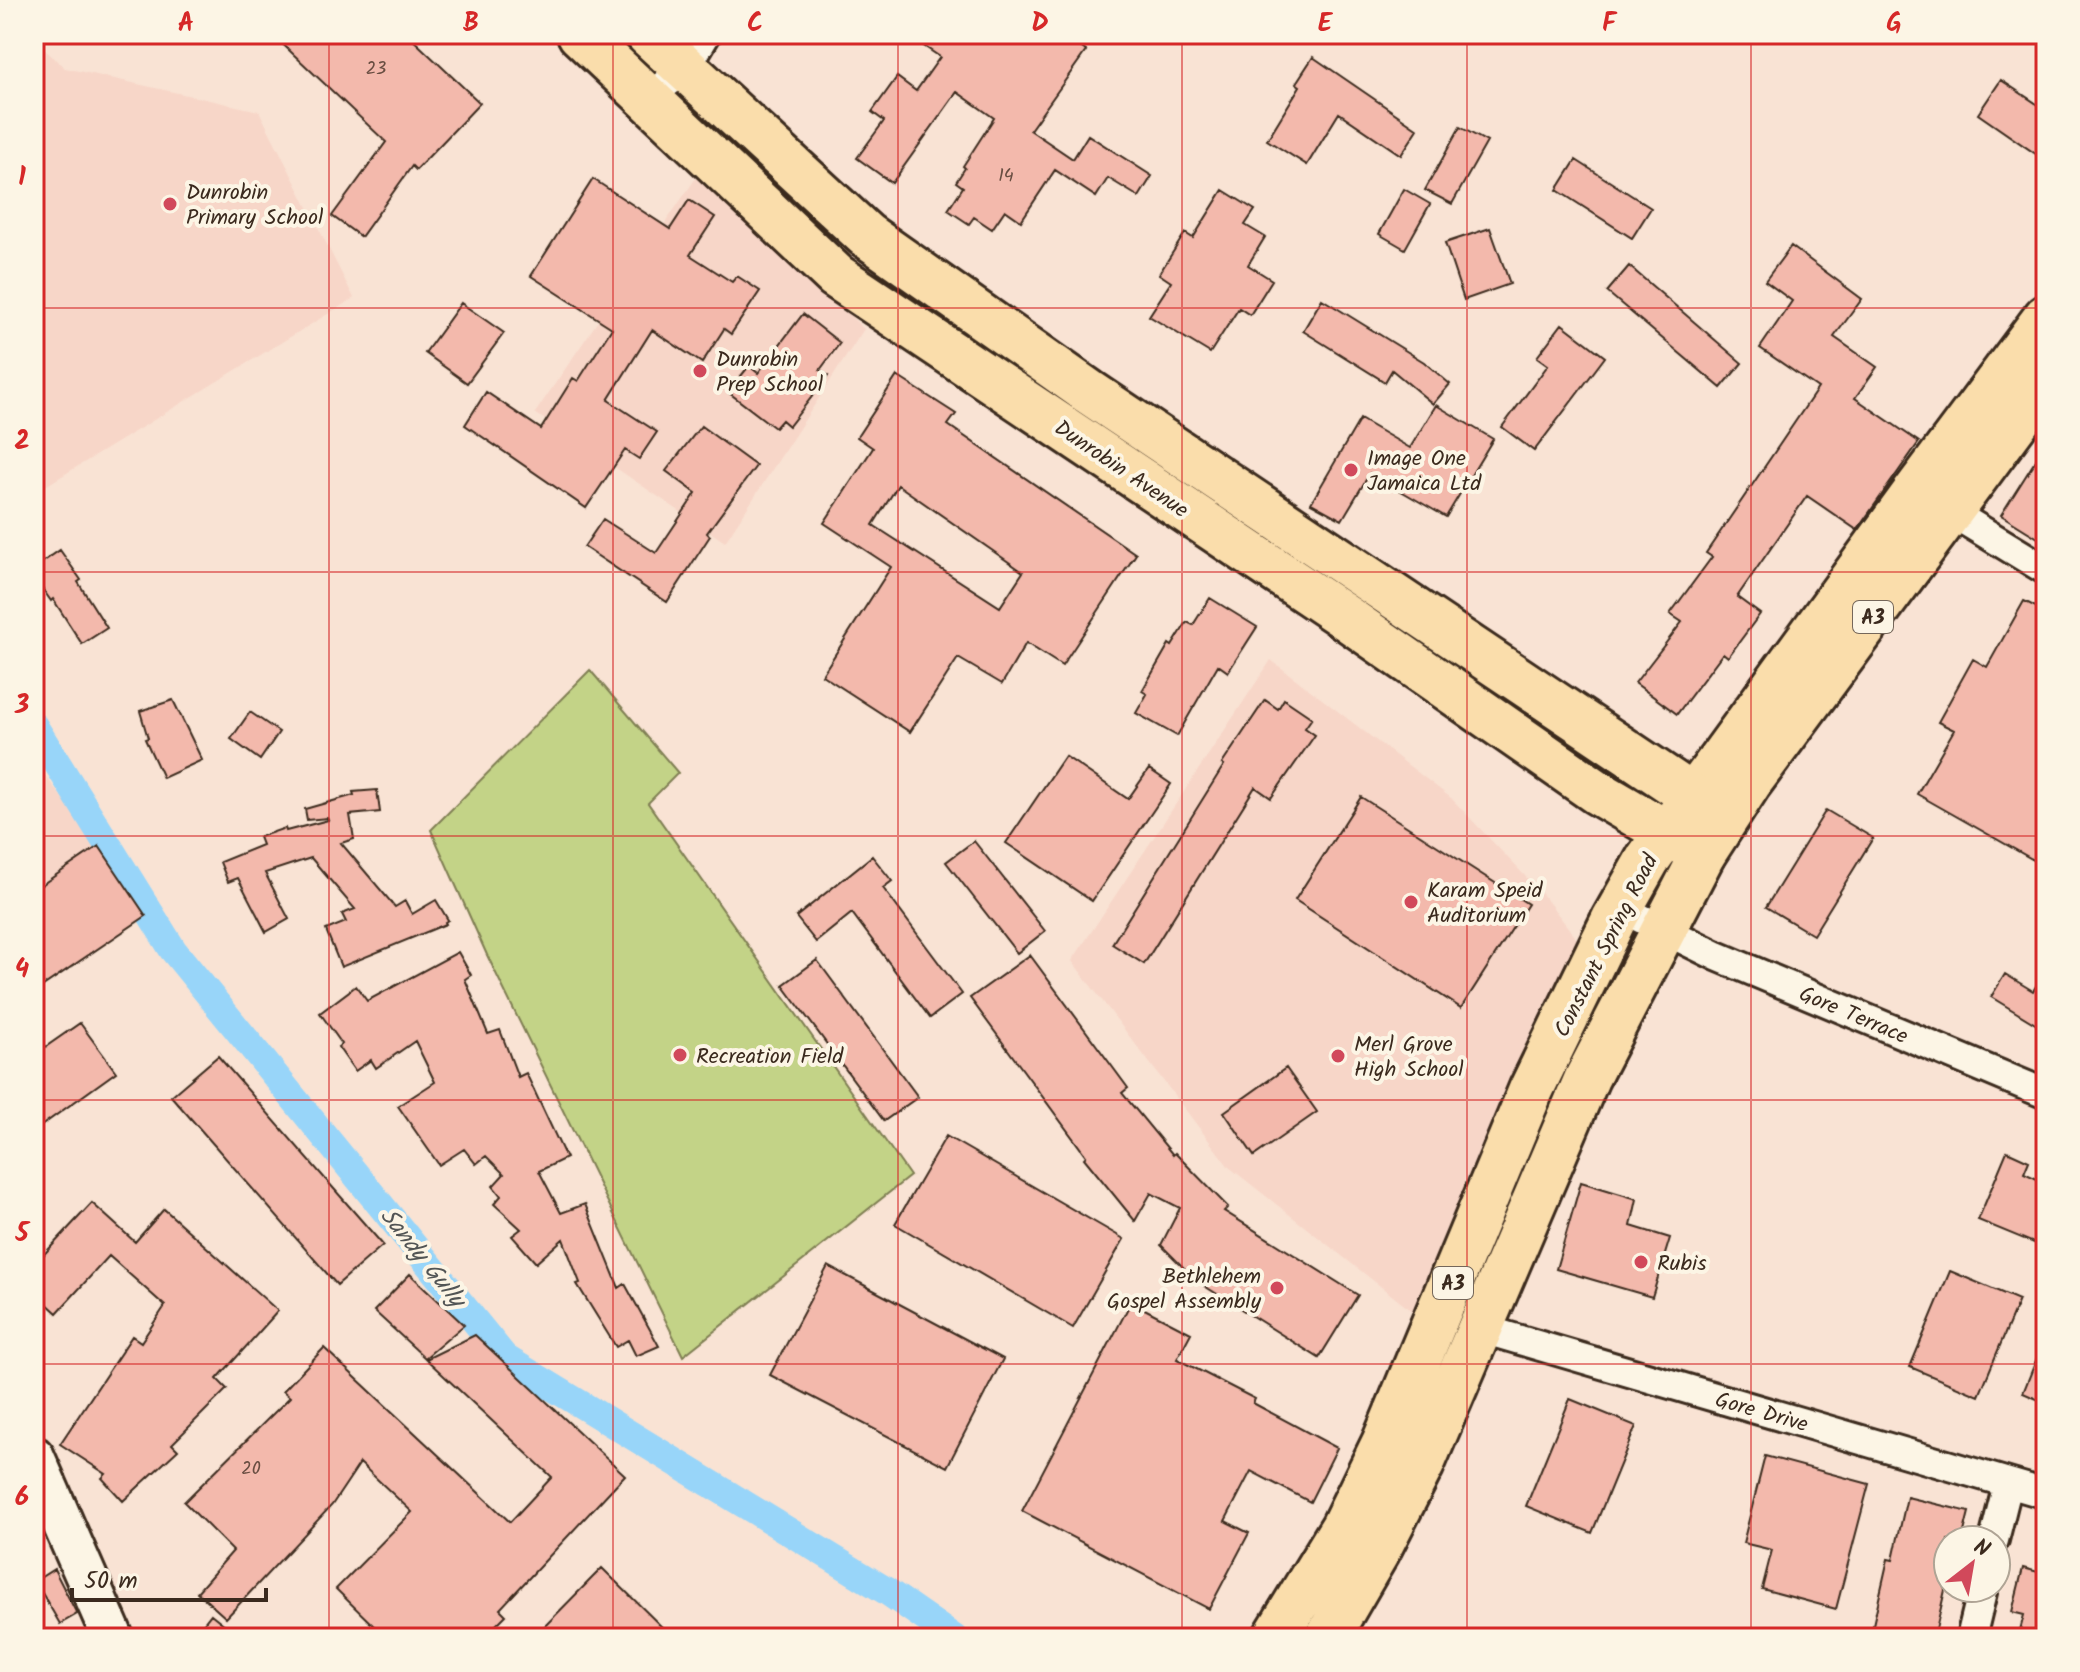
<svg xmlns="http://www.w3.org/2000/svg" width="2080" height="1672" font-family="Kalam,sans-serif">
<rect width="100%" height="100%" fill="#f9e3d4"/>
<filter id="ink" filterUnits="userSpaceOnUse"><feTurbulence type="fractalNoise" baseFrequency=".0125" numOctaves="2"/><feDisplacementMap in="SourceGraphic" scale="16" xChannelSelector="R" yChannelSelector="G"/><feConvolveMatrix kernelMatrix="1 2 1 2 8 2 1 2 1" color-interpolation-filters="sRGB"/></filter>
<g filter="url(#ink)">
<path fill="#f7d6c8" d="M 34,40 L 65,68 L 259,111 L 354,298 L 34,493 Z
M 700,172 L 864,329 L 725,542 L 535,413 Z
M 1271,660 L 1451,798 L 1543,895 L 1580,943 L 1422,1319 L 1229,1167 L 1072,961 Z
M 34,761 L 99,846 L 146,916 L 34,992 Z"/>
<path fill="#c3d387" stroke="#7f7e52" stroke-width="2" d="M 590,670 L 678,773 L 648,803 L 910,1176 L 683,1356 L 487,955 L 431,830 Z"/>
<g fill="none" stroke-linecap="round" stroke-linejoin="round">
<path stroke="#98d5f9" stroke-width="28" d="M 34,726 L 173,950 L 505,1358 L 888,1592 L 954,1638"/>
</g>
<path fill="#f3b9ac" stroke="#3b2a1e" stroke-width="2" fill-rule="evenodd" d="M 272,34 L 407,34 L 480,103 L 416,170 L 412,166 L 361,237 L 332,216 L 386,142 Z
M 906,34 L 1062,34 L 1086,51 L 1030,130 L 1073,159 L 1088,135 L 1152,176 L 1139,197 L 1108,178 L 1096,197 L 1055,170 L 1021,221 L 1005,210 L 992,229 L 974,217 L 969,224 L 948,210 L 963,187 L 956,182 L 965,168 L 963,166 L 994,118 L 957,92 L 892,183 L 857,158 L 884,121 L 872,112 L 897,77 L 916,91 L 940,57 Z
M 1313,57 L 1418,129 L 1401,155 L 1339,113 L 1307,165 L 1267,140 L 1300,86 L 1296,83 Z
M 2001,80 L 2046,110 L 2046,161 L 1978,114 Z
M 1460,127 L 1487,142 L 1452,204 L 1425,190 Z
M 1576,160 L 1651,208 L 1632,238 L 1557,190 Z
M 593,179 L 670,229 L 689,200 L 715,217 L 690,255 L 732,282 L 737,276 L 760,291 L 731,334 L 724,329 L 702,363 L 652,330 L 608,400 L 657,432 L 639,459 L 625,450 L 586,508 L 465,425 L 486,392 L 541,429 L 573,378 L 578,381 L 612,328 L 531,276 Z
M 1404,189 L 1430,204 L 1405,249 L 1379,234 Z
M 1223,190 L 1255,210 L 1245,225 L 1265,237 L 1248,265 L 1272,280 L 1250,315 L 1239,308 L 1210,353 L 1149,316 L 1171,282 L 1159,274 L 1185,233 L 1193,238 Z
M 1490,228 L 1510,284 L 1464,300 L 1445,243 Z
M 1791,246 L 1862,299 L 1834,337 L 1877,367 L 1855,398 L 1919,442 L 1857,530 L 1807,496 L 1737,597 L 1760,614 L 1728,657 L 1723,653 L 1677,714 L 1635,683 L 1682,622 L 1670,614 L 1712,557 L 1706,553 L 1818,388 L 1760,348 L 1792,301 L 1765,281 Z
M 1629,266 L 1742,363 L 1721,388 L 1607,292 Z
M 1322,299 L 1424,362 L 1450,384 L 1433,404 L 1392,370 L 1385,382 L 1303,331 Z
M 461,303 L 504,333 L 467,383 L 425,353 Z
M 803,314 L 840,343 L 820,370 L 828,376 L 789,426 L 782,420 L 775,428 L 728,392 L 749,366 L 758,373 Z
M 1562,324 L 1605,357 L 1534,451 L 1502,427 L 1548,365 L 1537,357 Z
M 897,376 L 956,414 L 948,425 L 1136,554 L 1062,666 L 1026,643 L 1002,684 L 958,658 L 910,732 L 822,675 L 891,567 L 824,523 L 873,448 L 857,437 ZM 898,485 L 1023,572 L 1000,607 L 873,525 Z
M 1436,405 L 1493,439 L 1446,517 L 1370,473 L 1342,520 L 1311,503 L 1360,419 L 1410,448 Z
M 701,426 L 756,466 L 707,533 L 710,536 L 667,602 L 584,547 L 603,519 L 656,553 L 696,493 L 666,471 Z
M 2046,444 L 2046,543 L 2001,515 Z
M 60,550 L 81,580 L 78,582 L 107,628 L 82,644 L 53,599 L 51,601 L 34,577 L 34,568 Z
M 1210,598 L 1257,627 L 1228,672 L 1218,665 L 1177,736 L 1136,713 L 1147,694 L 1142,691 L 1169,644 L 1172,646 L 1187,622 L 1193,625 Z
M 2024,601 L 2046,612 L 2046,867 L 1917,794 L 1954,730 L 1938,722 L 1973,659 L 1987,667 Z
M 1284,699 L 1312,718 L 1305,728 L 1315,735 L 1271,798 L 1255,787 L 1144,964 L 1112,944 L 1224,765 L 1222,764 L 1265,700 L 1278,709 Z
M 173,700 L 202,760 L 163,778 L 145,739 L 148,738 L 140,711 Z
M 250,712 L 279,732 L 260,760 L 231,739 Z
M 1065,756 L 1128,799 L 1149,769 L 1171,784 L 1092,901 L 1006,843 Z
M 377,790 L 380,812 L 350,815 L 354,839 L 341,843 L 395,907 L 405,901 L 412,914 L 436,900 L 448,920 L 445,922 L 446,924 L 341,967 L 326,930 L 346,922 L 342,914 L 355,909 L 311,858 L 265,873 L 289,919 L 266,932 L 238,878 L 228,882 L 220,862 L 262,845 L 259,837 L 285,828 L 286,831 L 328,820 L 327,818 L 307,820 L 305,809 L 354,795 L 353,792 Z
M 1361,797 L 1528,904 L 1461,1008 L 1295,900 Z
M 1826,810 L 1873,838 L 1813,935 L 1766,907 Z
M 974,841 L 1045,931 L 1017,953 L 946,862 Z
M 99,846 L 146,916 L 34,992 L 34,890 Z
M 872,856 L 892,881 L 883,888 L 962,994 L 930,1018 L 852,913 L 816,942 L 796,917 Z
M 458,952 L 471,975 L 465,979 L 488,1034 L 500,1030 L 518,1077 L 526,1073 L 566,1158 L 539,1171 L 561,1213 L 585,1204 L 619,1288 L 625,1284 L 659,1346 L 636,1356 L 628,1340 L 616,1347 L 577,1284 L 580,1283 L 563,1239 L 536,1263 L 512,1236 L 521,1229 L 494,1204 L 501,1196 L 493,1186 L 504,1174 L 486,1156 L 476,1164 L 464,1149 L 439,1165 L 398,1106 L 435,1082 L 415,1041 L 376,1068 L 371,1060 L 355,1071 L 338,1047 L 342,1044 L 320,1013 L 356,986 L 367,1001 Z
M 1030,955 L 1128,1088 L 1122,1093 L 1173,1155 L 1175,1153 L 1228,1207 L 1224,1211 L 1358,1295 L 1319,1358 L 1198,1282 L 1161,1245 L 1180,1208 L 1151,1193 L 1135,1221 L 1084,1158 L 1086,1156 L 970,998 Z
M 817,960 L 918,1097 L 884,1121 L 783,985 Z
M 2046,970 L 2046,1011 L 2037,1025 L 1991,997 L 2005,974 L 2033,991 Z
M 80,1023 L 116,1072 L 34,1131 L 34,1055 Z
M 218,1056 L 383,1245 L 337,1285 L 171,1096 Z
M 1286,1068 L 1317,1112 L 1254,1156 L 1224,1112 Z
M 946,1136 L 1124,1239 L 1073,1328 L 895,1224 Z
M 2007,1151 L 2029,1161 L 2024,1173 L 2046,1183 L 2046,1248 L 1978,1220 Z
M 1581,1182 L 1637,1199 L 1631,1226 L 1670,1238 L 1652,1297 L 1556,1269 Z
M 92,1203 L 135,1242 L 164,1209 L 278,1311 L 217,1379 L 227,1389 L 172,1444 L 178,1450 L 123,1501 L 102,1478 L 106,1474 L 60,1444 L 132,1336 L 141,1342 L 165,1306 L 109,1256 L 57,1313 L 34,1292 L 34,1265 Z
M 828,1266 L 1003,1359 L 947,1467 L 770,1375 Z
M 1950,1271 L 2019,1300 L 1979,1396 L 1910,1367 Z
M 410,1274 L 464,1325 L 425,1358 L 374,1311 Z
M 1131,1302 L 1191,1333 L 1177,1359 L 1255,1399 L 1253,1403 L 1337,1448 L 1310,1502 L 1251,1471 L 1225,1521 L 1249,1533 L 1209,1609 L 1022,1511 Z
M 475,1335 L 625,1475 L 500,1609 L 506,1615 L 483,1638 L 386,1638 L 336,1589 L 412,1512 L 360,1463 L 332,1505 L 226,1618 L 197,1592 L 233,1551 L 184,1502 L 290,1397 L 283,1391 L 324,1348 L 510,1522 L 552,1477 L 426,1359 Z
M 2045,1338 L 2046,1339 L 2046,1403 L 2023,1393 Z
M 1570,1399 L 1636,1426 L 1592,1533 L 1526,1506 Z
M 1765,1456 L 1869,1484 L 1836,1609 L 1762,1589 L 1772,1550 L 1743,1543 Z
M 1907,1497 L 1969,1512 L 1962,1540 L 1948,1540 L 1948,1577 L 1934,1638 L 1870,1638 L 1888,1559 L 1893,1560 Z
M 602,1568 L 673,1638 L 533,1638 Z
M 2023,1568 L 2046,1574 L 2046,1638 L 2018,1638 L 2024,1615 L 2012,1612 Z
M 54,1569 L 77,1614 L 60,1624 L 35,1581 Z
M 211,1614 L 241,1638 L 192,1638 Z"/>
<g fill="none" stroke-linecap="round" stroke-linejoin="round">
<defs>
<path id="street" d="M 647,98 L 685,69 L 706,34
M 1951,512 L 2046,570
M 1620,908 L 1717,956 L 2046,1094
M 1479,1328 L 2046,1494
M 1994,1540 L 2008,1484
M 1971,1638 L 1983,1588"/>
<path id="secondary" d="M 34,1457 L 113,1638"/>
<path id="primary" d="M 1275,1638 L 1343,1527 L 1384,1443 L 1531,1090 L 1614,919 L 1648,859 L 1916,491 L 2046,317
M 1327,1638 L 1377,1552 L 1422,1464 L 1587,1078 L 1703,854 L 1749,783 L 2046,382"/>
<path id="highway" d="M 580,34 L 836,276 L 1348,619 L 1597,792 L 1703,854
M 648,34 L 866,235 L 1089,392 L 1725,818"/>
</defs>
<use href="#street" stroke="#3b2a1e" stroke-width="34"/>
<use href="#secondary" stroke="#3b2a1e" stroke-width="46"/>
<use href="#primary" stroke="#3b2a1e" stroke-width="50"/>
<use href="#highway" stroke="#3b2a1e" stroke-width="50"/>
<use href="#street" stroke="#fcf5e5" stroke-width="28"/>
<use href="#secondary" stroke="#fcf5e5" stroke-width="40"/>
<use href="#primary" stroke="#faddab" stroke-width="44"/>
<use href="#highway" stroke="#faddab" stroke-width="44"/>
</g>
</g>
<path fill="none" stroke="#d62828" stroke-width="2" stroke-opacity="0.55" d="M 329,34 L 329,1638M 613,34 L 613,1638M 898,34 L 898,1638M 1182,34 L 1182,1638M 1467,34 L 1467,1638M 1751,34 L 1751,1638M 34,308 L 2046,308M 34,572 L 2046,572M 34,836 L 2046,836M 34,1100 L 2046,1100M 34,1364 L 2046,1364"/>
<g fill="#d1495b" stroke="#fcf5e5" stroke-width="3">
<circle cx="170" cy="204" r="8"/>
<circle cx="700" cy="371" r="8"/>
<circle cx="1351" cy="470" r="8"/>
<circle cx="1411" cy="902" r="8"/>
<circle cx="680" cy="1055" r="8"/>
<circle cx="1338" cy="1056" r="8"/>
<circle cx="1641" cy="1262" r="8"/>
<circle cx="1277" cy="1288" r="8"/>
</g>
<g text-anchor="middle" stroke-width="8" stroke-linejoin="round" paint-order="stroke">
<g font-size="18" fill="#694e42">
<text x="376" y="74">23</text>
<text x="1006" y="181">14</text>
<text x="251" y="1474">20</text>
</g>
<g fill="#fcf5e5" stroke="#75675a" stroke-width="2">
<rect x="1853" y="601" width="40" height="32" rx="6"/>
<rect x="1433" y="1267" width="40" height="32" rx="6"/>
</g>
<g font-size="20" font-weight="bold" fill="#3b2a1e">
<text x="1873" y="624">A3</text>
<text x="1453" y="1290">A3</text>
</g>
<g font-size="22" fill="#3b2a1e" stroke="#fcf5e5" text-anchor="start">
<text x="186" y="199">Dunrobin<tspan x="186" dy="25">Primary School</tspan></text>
<text x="716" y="366">Dunrobin<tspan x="716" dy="25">Prep School</tspan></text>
<text x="1367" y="465">Image One<tspan x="1367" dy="25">Jamaica Ltd</tspan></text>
<text x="1427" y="897">Karam Speid<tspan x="1427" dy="25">Auditorium</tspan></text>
<text x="1354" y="1051">Merl Grove<tspan x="1354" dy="25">High School</tspan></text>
<text x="696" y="1063">Recreation Field</text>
<text x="1657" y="1270">Rubis</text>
<text x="1261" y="1283" text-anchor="end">Bethlehem<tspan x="1261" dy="25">Gospel Assembly</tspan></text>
</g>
<g font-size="22" fill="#3b2a1e" stroke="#fcf5e5">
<text transform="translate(1122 468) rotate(34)" y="8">Dunrobin Avenue</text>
<text transform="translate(1605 945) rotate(-63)" y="8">Constant Spring Road</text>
<text transform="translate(1854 1014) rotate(23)" y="8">Gore Terrace</text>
<text transform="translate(1762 1411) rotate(16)" y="8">Gore Drive</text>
</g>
<g font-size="24" font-style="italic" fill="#525555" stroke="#fcf5e5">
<text transform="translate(423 1257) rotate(51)" y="8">Sandy Gully</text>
</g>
</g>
<rect width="2080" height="1672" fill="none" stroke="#fcf5e5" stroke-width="88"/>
<g transform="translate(1972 1564) rotate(31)"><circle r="38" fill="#fcf5e5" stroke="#afa495" stroke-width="2"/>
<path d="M0-6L14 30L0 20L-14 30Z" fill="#d1495b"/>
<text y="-12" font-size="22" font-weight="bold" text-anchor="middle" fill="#3b2a1e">N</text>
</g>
<path d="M72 1588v12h194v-12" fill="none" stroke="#3b2a1e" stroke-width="4"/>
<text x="84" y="1588" font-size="24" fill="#3b2a1e" stroke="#fcf5e5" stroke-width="6" paint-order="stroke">50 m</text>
<rect x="44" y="44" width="1992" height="1584" fill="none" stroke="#d62828" stroke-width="3"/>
<g font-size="26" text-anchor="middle" font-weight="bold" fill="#d62828">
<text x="186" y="31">A</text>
<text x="471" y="31">B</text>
<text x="755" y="31">C</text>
<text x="1040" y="31">D</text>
<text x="1325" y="31">E</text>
<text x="1609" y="31">F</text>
<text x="1894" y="31">G</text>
<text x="22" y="185">1</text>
<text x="22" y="449">2</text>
<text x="22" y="713">3</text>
<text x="22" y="977">4</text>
<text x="22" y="1241">5</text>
<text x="22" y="1505">6</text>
</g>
</svg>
